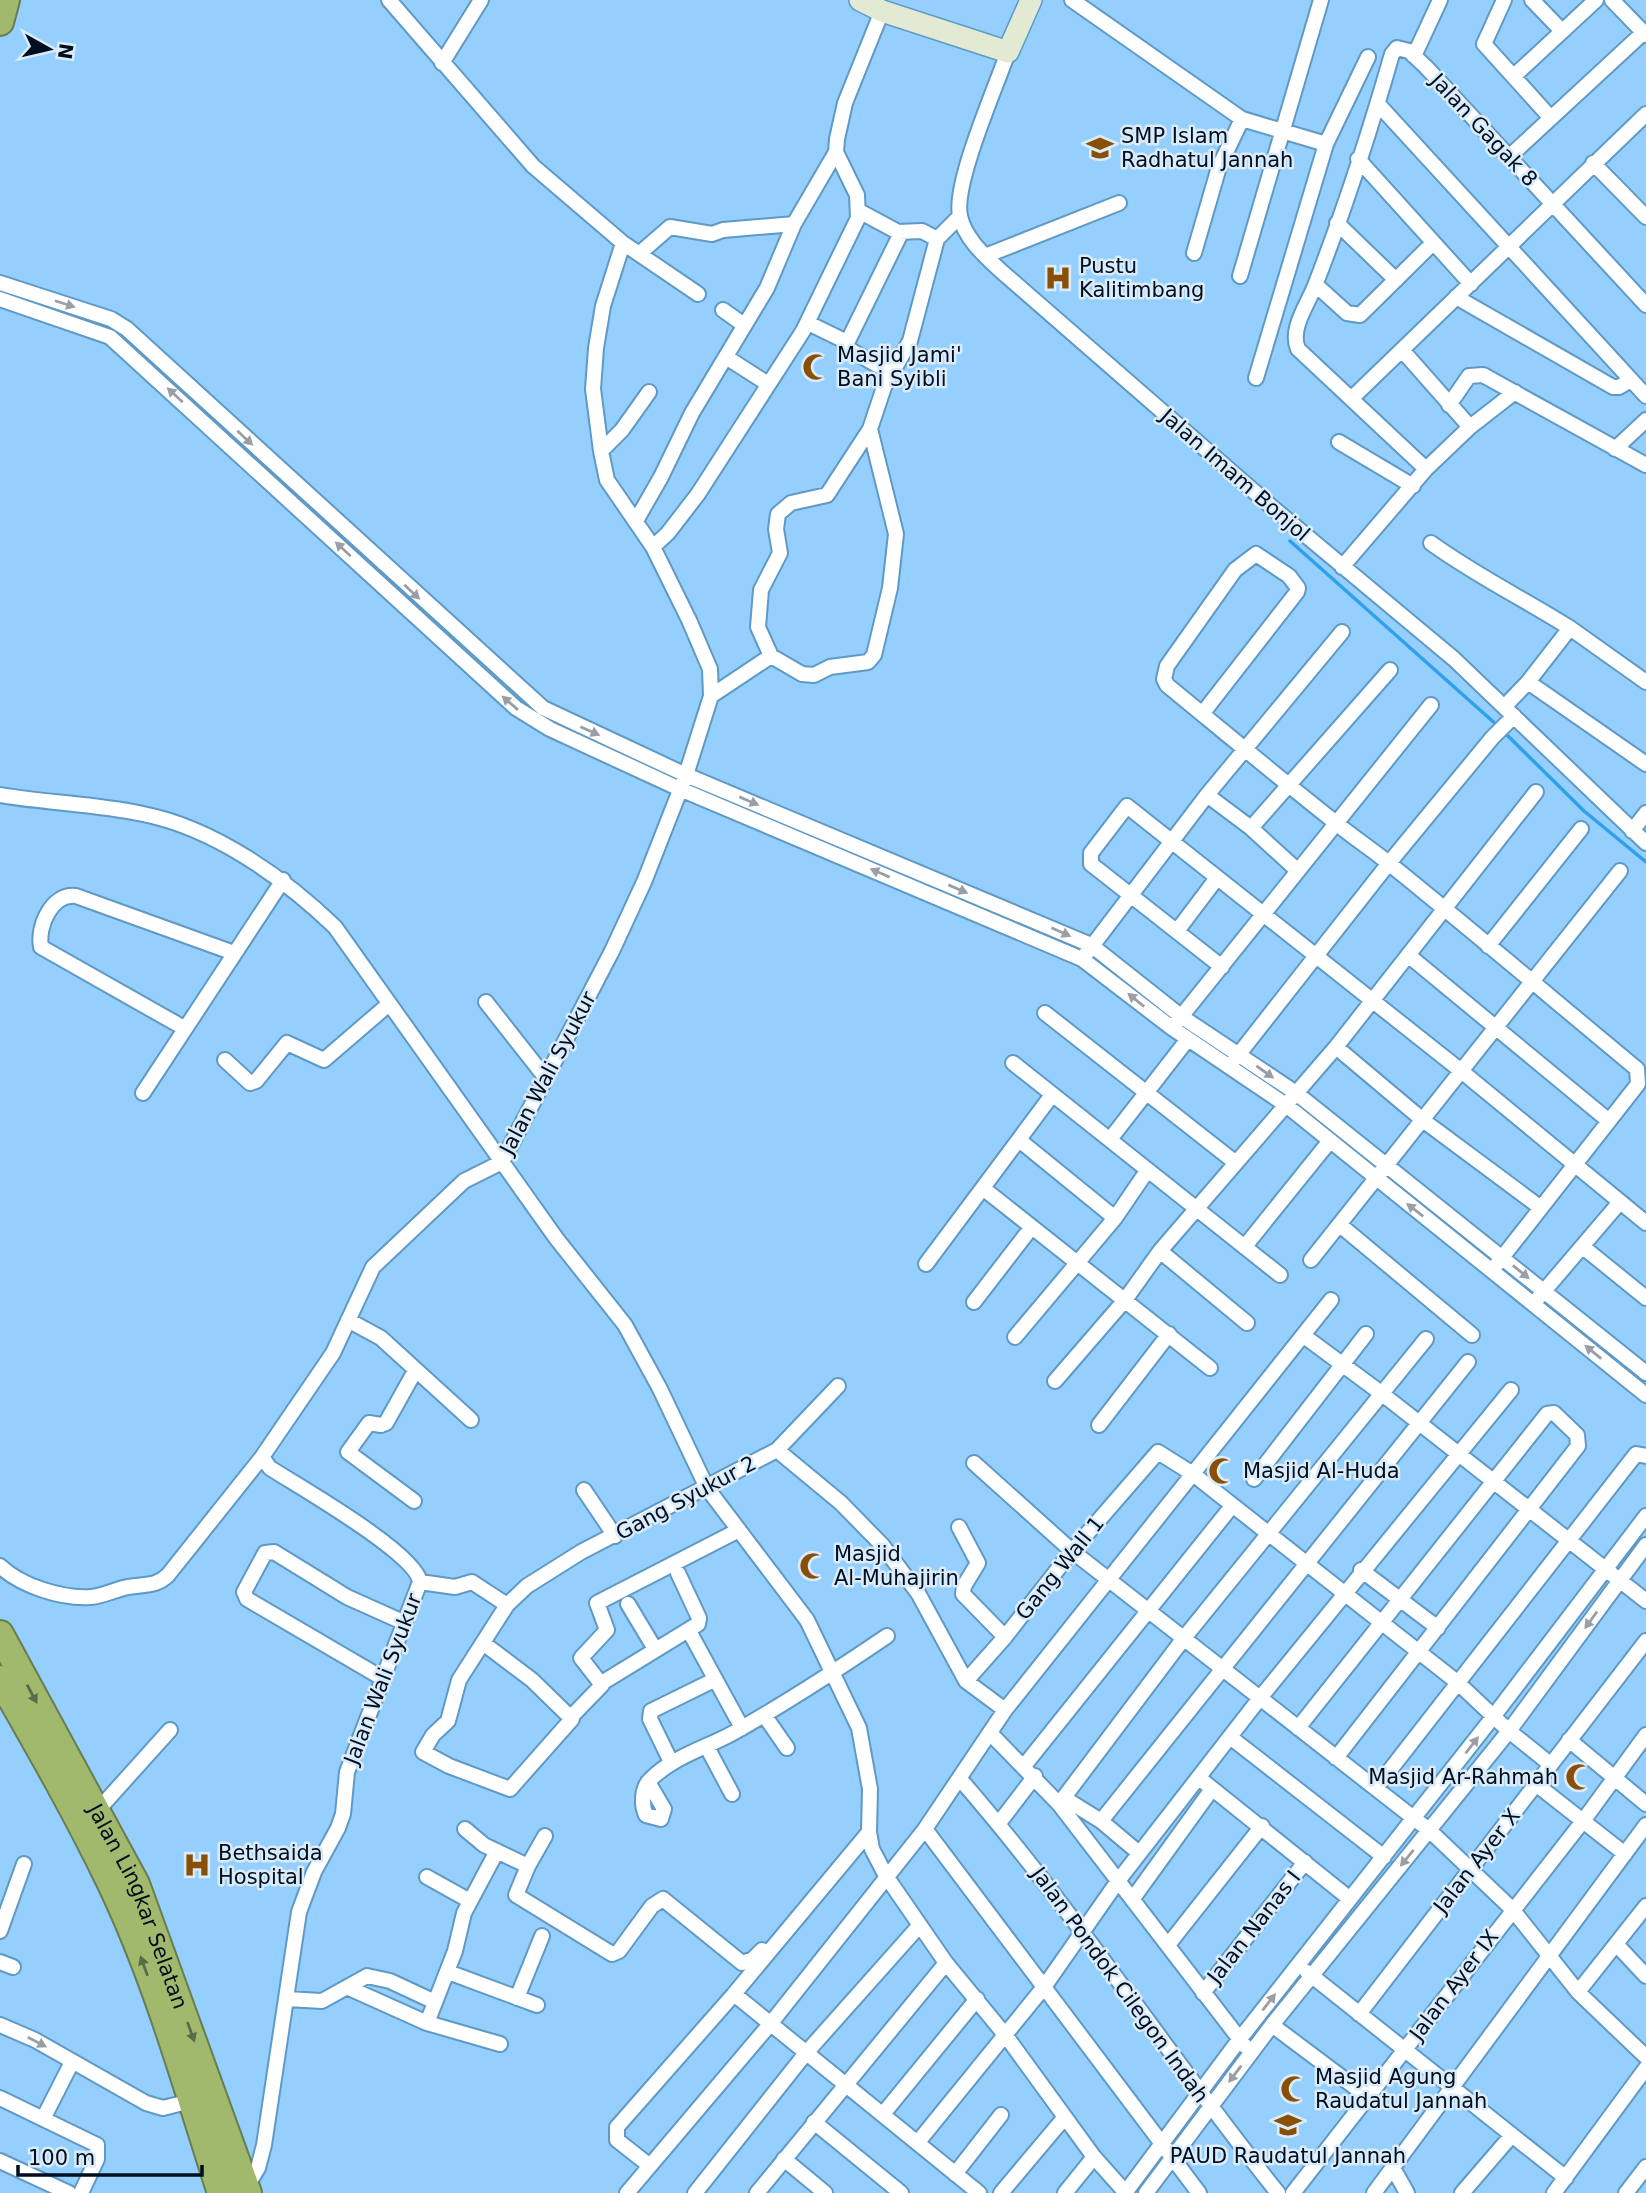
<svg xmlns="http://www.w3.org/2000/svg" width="1646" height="2193" font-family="'DejaVu Sans',sans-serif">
<rect width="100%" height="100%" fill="#94cffe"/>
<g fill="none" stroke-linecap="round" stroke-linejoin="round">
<path stroke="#31a0eb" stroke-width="3.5" d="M 1290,541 L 1498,726
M 1503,731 L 1584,811 L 1646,862"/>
<defs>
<path id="street" d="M 389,0 L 533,166 L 623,243 L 698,294
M 1072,0 L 1242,119 L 1326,144
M 1504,0 L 1484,44 L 1550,117
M 1532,0 L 1561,30
M 1612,0 L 1646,35
M 1008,52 C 996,87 953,184 960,216 C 965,239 985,256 1001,271 L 1273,508 L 1454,659 L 1646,843
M 1414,56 L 1440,0
M 442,63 L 481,0
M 1514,76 L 1596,0
M 1378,104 L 1646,396
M 1510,156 L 1643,33
M 1358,159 L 1471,284
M 1593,163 L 1646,217
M 859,211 L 898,232 L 922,231 L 937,239
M 1337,223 L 1396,280
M 640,253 L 670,227 L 712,234 L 723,230 L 794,224
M 1194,253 L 1219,167 L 1242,119
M 985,256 L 1119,203
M 1240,276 L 1321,0
M 0,283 L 111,319 L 127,329 L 543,708 L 686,775 L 1091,945 L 1182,1017 L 1296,1093 L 1646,1373
M 1316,285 L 1347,313 L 1360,315 L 1433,243
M 1456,297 L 1613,387 L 1619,387 L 1631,380
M 0,299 L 110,337 L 516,708 L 550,729 L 680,789 L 1082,959 L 1172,1028 L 1286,1105 L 1646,1395
M 723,310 L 744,325
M 808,323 L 847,342
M 1402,350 L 1470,427
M 726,357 L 768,384
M 893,374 L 845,347 L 901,233
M 1256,378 L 1326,144 L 1368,57
M 1352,398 L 1646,114
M 1449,405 L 1469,376 L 1483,375 L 1646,465
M 870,429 L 827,495 L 791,503 L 778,514 L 776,529 L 780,553 L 761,590 L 758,627 L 771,656 L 802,674 L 814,675 L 830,667 L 868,662 L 874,655 L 890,588 L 896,534 L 870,429 L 884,387 L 910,341 L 937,239 L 960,216
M 1339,442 L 1413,486
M 1615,449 L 1646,420
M 601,451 L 622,430 L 649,392
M 1426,469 L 1298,349 C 1289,328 1309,303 1316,283 C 1345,208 1370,131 1392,54 L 1397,48 L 1409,51 L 1426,67 L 1646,305
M 637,519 L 661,477 L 692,413 L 767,288 L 794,224 L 836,152
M 1431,543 C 1475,575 1524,599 1570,628
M 653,547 L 668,533 L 698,494 L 803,331 L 858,218 L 857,195 L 836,152 L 837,139 L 845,103 L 882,11
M 1342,567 L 1426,469 L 1470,427 L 1515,392
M 1528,682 L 1646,764
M 711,696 L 771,656
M 1505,706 L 1528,682 L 1570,628 L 1646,682
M 1202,714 L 1297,592 L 1298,588 L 1289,576 L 1256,554 L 1235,570 L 1167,666 L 1164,679 L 1167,685 C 1223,731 1279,778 1336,823 C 1354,838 1373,850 1391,865 C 1474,932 1555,1001 1637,1069 L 1638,1084 L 1497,1264
M 0,795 C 47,803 97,804 143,814 C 214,828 284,878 335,927 L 556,1238 L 625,1325 L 660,1389 L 707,1488 L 807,1620 L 859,1728 L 870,1789 L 869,1832 L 872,1849 L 886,1876 L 946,1963 L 1006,2036 L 1094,2157 L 1126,2193
M 1207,795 L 1251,828 L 1298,871
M 1251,828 L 1390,670
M 1632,831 L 1646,813
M 1177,931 L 1217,878
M 1488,946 L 1581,829
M 1086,954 L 1207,795 L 1342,632
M 1408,955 L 1609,1121
M 1222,967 L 1091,864 L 1091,853 L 1127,806 L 1460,1070 L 1646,1223
M 486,1002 L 545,1077
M 1045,1013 L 1236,1163
M 1176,1023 L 1431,705
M 184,1028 L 41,947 C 37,926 52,893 76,896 L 234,953
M 1336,1047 L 1424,1121 L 1541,1208
M 1235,1059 L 1389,863 L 1492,738 L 1514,716
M 225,1060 L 250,1083 L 256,1081 L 287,1043 L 324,1060 L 389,1004
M 1013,1063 L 1280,1275
M 143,1093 L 283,880
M 1111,1138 L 1188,1039
M 1019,1140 L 1115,1218
M 984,1189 L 1210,1368
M 1340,1225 L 1472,1335
M 1246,1245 L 1329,1142
M 1583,1247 L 1646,1298
M 1160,1251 L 1247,1323
M 1311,1260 L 1620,871
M 926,1264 L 1052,1095
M 1539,1297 L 1620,1202
M 974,1302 L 1031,1228
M 348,1320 L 381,1338 L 471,1420
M 1304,1336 L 1381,1393 L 1646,1601
M 1015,1337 L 1115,1218 L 1147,1171
M 1055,1381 L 1125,1300 L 1160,1251 L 1336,1047 L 1536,792
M 1099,1425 L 1169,1334
M 777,1450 L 838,1386
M 974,1463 L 1072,1551 L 1429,1830 L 1512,1909 L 1578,1992 L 1646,2057
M 1254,1479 L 1366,1334
M 584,1490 L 615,1536
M 414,1501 L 348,1452 L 369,1423 L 381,1425 L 386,1423 L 415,1371
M 959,1527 L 978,1563 L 964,1586 L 963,1594 L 1005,1637
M 0,1566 C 21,1586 62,1599 91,1597 C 104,1596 116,1589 128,1587 C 144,1584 156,1587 168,1575 L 262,1457
M 1361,1570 L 1438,1628
M 420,1582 L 455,1587 L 472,1582 L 507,1605
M 628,1604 L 655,1649
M 689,1631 L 742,1728
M 483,1643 L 532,1680 L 572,1719 L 510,1789 L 449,1766 L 423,1752 L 433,1735 L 448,1721 L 459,1680 L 507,1605 L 527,1586 L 581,1552 L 777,1450 L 841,1503 L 882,1545 L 918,1593 L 966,1681 L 1005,1710
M 382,1678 L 247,1599 L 244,1592 L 265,1553 L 274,1552 L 347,1597 L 405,1623
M 605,1681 L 698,1624 L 699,1618 L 678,1573
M 966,1681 L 1005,1637 L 1072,1551 L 1158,1452 L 1193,1474 L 1457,1682 L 1509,1731 L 1550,1764
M 764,1715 L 787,1748
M 571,1717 L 602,1685 L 581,1658 L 607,1630 L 597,1603 L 739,1530
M 1298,1728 L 1547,1414 L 1554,1413 L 1577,1435 L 1578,1446 L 1336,1758
M 990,1733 L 1059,1804 L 1245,2046
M 1230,1737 L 1384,1857
M 1569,1740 L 1646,1804
M 707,1747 L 732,1794
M 671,1762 L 650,1719 L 651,1711 L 714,1680
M 1024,1766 L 1232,1506
M 1199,1778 L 1350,1899
M 960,1779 C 1074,1910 1169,2057 1278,2193
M 648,1782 L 664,1809 L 661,1819 L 646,1815 C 641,1804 642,1788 650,1780 C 672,1757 706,1748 733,1733 C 786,1703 837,1670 887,1636
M 1537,1785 L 1625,1854
M 1376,1788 L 1636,1454 L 1646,1456
M 1064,1798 L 1101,1821 L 1139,1853
M 1059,1804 L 1184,1638 L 1426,1339
M 98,1810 L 170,1730
M 1101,1821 L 1468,1362
M 999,1823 L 1035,1776
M 465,1829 L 484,1845 L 528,1866 L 545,1836
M 925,1829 L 1199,2193
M 528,1866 L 516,1895 L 612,1954 L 619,1951 L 652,1906 L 663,1899 L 742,1963 L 753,1959 L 762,1950
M 427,1877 L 470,1901
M 1134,1897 L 1212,1789
M 0,1931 L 24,1864
M 1616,1944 L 1646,1976
M 1168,1945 L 1262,1826
M 0,1962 L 13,1967
M 448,1972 L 537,2005
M 1307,1972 L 1566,2178
M 349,1988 L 427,2023 L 455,1951 L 464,1913 L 497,1851
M 1578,1992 L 1646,1906
M 1203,1993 L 1305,1862
M 734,1994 L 979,2193
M 517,1998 L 542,1936
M 287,1999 L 322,2001 L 367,1976 L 390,1981 L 435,2002
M 1359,2014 L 1646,1641
M 427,2023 L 500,2044
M 0,2025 L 35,2040 L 146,2103 L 163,2108 L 191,2101
M 1272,2025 L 1368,2097
M 0,2098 L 97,2145 L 97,2159 L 81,2193
M 883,2114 L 977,1999
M 44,2117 L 72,2062
M 814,2122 L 901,2193
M 918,2142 L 1044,1987 L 1118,1881 L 1260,1698 L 1511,1390
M 784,2159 L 825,2193
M 0,2161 L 69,2193
M 650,2166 L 617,2140 L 617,2127 L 734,1994 L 869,1832
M 1393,2168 L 1407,2193
M 955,2174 L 1001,2115
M 246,2188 L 258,2168 L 264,2145 L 299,1912 L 314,1872 L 338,1828 L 343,1814 L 347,1772 L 420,1582 C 416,1553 298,1486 270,1468 L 262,1457 L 333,1353 L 373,1267 L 464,1181 L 502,1162 L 612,951 L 644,882 L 686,775 L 711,696 L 710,669 L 689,620 L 653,547 L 607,480 L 601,451 L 593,389 L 596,348 L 603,306 L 623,243
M 627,2193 L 771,2023 L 925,1829 L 1005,1710 L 1331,1300
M 695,2193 L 806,2053 L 920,1925
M 757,2193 L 946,1963
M 1001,2193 L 1065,2117
M 1065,2193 L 1094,2157
M 1125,2193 L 1239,2040 L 1493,1717 L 1646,1516
M 1146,2193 L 1272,2025 L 1509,1731 L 1646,1545
M 1293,2193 L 1583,1821 L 1646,1735
M 1374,2193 L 1646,1825
M 1462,2193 L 1512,2135
M 1554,2193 L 1646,2068
M 1626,2193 L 1646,2167"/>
<path id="secondary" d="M 860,0 L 882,11 L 1008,52 L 1031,0"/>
<g id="highway">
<path d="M 0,22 L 6,0"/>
<path id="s1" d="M 0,1634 L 136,1884 L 248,2193"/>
<path d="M 0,1679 C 39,1747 78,1815 112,1886 C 158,1983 188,2091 221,2193"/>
</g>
</defs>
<use href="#street" stroke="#5f99c6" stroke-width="18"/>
<use href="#secondary" stroke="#5f99c6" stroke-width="24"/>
<use href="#highway" stroke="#687d51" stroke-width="30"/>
<use href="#street" stroke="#fff" stroke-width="14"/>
<use href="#secondary" stroke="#e2ead3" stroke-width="21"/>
<use href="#highway" stroke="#a0b96c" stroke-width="26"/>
</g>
<defs><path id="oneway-solid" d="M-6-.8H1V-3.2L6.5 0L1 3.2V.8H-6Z" transform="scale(1.75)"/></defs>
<g fill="#999fa5">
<use href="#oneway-solid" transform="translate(65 304) rotate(18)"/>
<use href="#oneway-solid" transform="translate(175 395) rotate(-137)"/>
<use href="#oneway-solid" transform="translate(245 438) rotate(43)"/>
<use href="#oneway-solid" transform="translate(343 549) rotate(-137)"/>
<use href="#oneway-solid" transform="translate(412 592) rotate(43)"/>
<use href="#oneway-solid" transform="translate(510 703) rotate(-139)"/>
<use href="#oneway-solid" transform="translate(590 731) rotate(24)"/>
<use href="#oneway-solid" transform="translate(749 801) rotate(23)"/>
<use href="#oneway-solid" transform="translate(880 873) rotate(-157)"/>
<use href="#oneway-solid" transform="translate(958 889) rotate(23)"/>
<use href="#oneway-solid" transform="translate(1061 932) rotate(24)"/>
<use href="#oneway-solid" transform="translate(1136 1000) rotate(-141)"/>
<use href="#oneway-solid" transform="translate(1265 1072) rotate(35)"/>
<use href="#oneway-solid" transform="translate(1415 1210) rotate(-142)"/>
<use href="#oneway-solid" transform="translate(1521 1272) rotate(39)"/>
<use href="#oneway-solid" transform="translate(1593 1352) rotate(-141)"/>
<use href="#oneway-solid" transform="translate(1591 1620) rotate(126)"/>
<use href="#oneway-solid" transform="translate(1472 1745) rotate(-52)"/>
<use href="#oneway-solid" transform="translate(1407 1858) rotate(129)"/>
<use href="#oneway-solid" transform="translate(1269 2002) rotate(-52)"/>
<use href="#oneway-solid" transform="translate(37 2042) rotate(27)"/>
<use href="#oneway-solid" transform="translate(1235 2074) rotate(127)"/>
</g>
<g fill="#586c49">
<use href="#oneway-solid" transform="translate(32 1694) rotate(62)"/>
<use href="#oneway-solid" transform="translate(144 1966) rotate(-110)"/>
<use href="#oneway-solid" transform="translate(191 2032) rotate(70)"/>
</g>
<defs>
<symbol id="school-bare" viewBox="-9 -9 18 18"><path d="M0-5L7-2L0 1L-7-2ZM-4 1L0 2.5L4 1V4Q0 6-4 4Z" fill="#884f05" stroke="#daebfa" stroke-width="2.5" paint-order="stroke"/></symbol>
<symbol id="hospital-bare" viewBox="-9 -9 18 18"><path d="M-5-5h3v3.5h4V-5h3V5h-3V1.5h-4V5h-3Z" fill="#884f05" stroke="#daebfa" stroke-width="2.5" paint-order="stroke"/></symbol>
<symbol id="mosque-bare" viewBox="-9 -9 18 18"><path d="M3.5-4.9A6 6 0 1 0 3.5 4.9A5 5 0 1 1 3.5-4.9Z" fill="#884f05" stroke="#daebfa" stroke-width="2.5" paint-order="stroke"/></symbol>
</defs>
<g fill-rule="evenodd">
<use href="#school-bare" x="1081" y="129" width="38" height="38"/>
<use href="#hospital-bare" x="1039" y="259" width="38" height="38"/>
<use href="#mosque-bare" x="797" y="348" width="38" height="38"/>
<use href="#mosque-bare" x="1203" y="1452" width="38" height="38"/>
<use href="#mosque-bare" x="794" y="1547" width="38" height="38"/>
<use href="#mosque-bare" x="1560" y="1758" width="38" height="38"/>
<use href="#hospital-bare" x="178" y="1846" width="38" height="38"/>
<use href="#mosque-bare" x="1275" y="2070" width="38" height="38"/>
<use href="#school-bare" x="1269" y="2106" width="38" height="38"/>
</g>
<g text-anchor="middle" stroke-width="5" stroke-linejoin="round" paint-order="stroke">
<g font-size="21" fill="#000e1f" stroke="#daebfa">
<text transform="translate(1484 130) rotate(47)" y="7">Jalan Gagak 8</text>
<text transform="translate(1235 475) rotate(41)" y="7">Jalan Imam Bonjol</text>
<text transform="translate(548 1073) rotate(-62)" y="7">Jalan Wali Syukur</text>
<text transform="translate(686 1498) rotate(-28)" y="7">Gang Syukur 2</text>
<text transform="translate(1060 1568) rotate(-51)" y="7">Gang Wall 1</text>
<text transform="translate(383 1679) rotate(-69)" y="7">Jalan Wali Syukur</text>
<text transform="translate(1477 1861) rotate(-52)" y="7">Jalan Ayer X</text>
<text dy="7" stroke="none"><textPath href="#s1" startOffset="306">Jalan Lingkar Selatan</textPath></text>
<text transform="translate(1254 1927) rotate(-52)" y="7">Jalan Nanas I</text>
<text transform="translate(1120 1985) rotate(54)" y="7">Jalan Pondok Cilegon Indah</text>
<text transform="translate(1454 1985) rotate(-53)" y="7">Jalan Ayer IX</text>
</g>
<g font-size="21" fill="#000e1f" stroke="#daebfa" text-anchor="start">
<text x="1121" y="143">SMP Islam<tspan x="1121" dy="24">Radhatul Jannah</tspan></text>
<text x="1079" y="273">Pustu<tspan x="1079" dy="24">Kalitimbang</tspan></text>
<text x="837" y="362">Masjid Jami'<tspan x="837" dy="24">Bani Syibli</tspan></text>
<text x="1243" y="1478">Masjid Al-Huda</text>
<text x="834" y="1561">Masjid<tspan x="834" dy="24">Al-Muhajirin</tspan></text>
<text x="1558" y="1784" text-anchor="end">Masjid Ar-Rahmah</text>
<text x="218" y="1860">Bethsaida<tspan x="218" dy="24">Hospital</tspan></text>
<text x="1315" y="2084">Masjid Agung<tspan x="1315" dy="24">Raudatul Jannah</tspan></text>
<text x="1288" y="2163" text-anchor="middle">PAUD Raudatul Jannah</text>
</g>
</g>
<g transform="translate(49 49) rotate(98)" stroke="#daebfa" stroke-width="5" paint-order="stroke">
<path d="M0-5L12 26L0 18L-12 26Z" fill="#000e1f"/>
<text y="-10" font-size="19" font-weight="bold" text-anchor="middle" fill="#000e1f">N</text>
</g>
<path d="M18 2165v10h184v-10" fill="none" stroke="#000e1f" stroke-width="3.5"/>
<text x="28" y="2165" font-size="21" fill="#000e1f" stroke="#daebfa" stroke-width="5" paint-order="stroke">100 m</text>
</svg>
